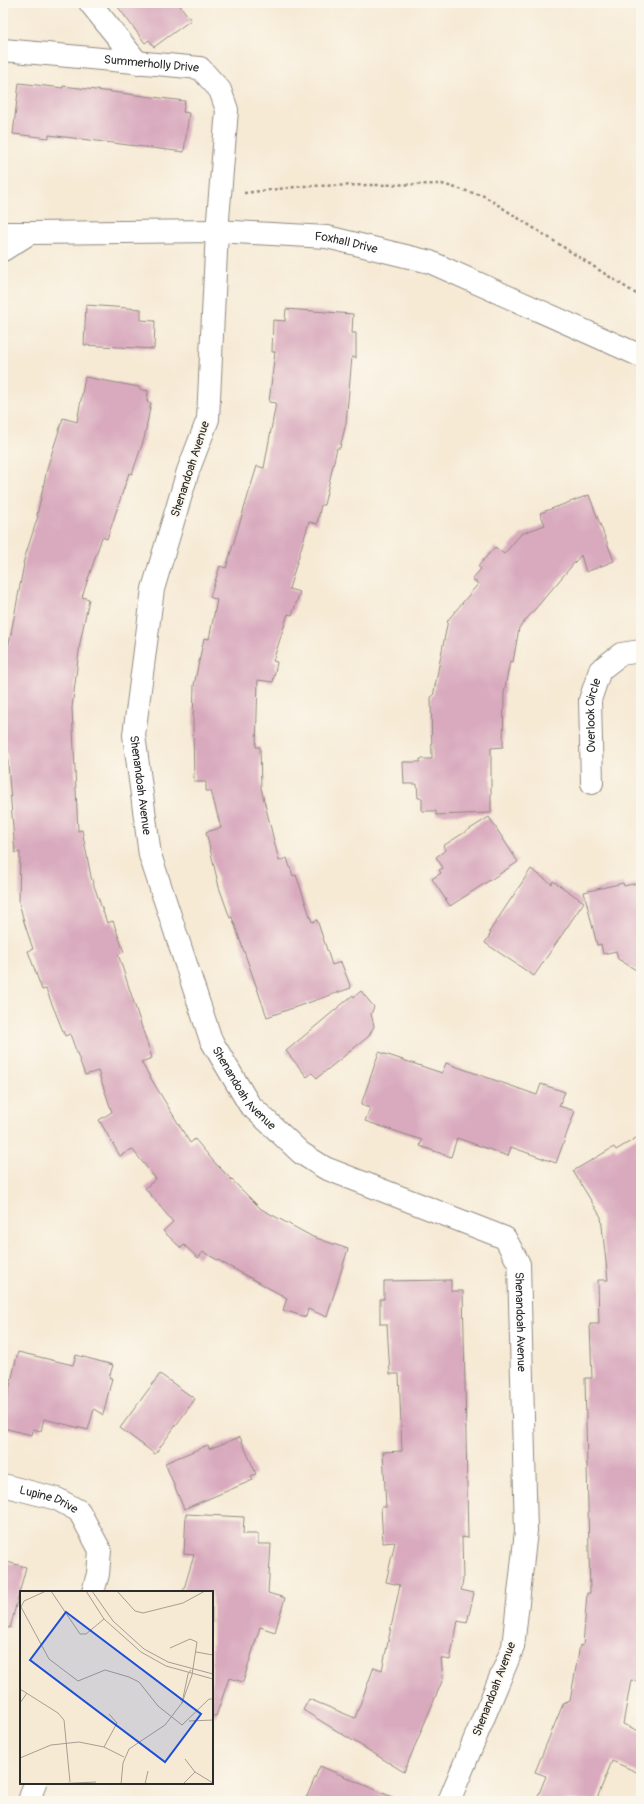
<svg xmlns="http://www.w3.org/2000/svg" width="644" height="1804" font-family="Pangolin,sans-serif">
<rect width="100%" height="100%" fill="#fbf7ec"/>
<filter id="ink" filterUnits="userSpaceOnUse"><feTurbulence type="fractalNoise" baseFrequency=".025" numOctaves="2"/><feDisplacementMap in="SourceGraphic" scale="8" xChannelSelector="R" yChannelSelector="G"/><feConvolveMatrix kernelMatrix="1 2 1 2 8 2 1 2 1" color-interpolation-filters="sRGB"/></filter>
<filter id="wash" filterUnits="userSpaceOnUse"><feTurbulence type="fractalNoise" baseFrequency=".012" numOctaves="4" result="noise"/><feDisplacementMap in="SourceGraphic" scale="16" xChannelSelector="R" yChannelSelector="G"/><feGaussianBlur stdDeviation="0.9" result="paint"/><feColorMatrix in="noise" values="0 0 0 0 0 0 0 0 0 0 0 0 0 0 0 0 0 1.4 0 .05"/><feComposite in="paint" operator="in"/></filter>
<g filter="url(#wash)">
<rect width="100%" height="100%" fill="#f6ead5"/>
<g id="blocks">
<path fill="#d9aabe" d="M 115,3 L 178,3 L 191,20 L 154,47 L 149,40 L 145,43 Z
M 19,83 L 63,88 L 63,86 L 185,101 L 183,112 L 189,113 L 184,152 L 49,135 L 49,138 L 13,134 Z
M 86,305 L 141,309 L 141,320 L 155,321 L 154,349 L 84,345 Z
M 286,309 L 353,314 L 352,333 L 356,333 L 356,358 L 352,357 L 346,423 L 340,448 L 337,448 L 324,505 L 321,505 L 317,524 L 309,522 L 289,589 L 300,592 L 292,615 L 288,614 L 273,661 L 277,662 L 273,682 L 258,680 L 256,747 L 260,747 L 261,788 L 279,861 L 287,858 L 293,876 L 296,875 L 312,922 L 317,920 L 332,965 L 341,962 L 351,988 L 267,1017 L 232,917 L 230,918 L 219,887 L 206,832 L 221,828 L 211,791 L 206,791 L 206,782 L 194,782 L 193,723 L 194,685 L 204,638 L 209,639 L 217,600 L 210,597 L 220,566 L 226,568 L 257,466 L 264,468 L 276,403 L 269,402 L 275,352 L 272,352 L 273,320 L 285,321 Z
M 85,377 L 139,387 L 139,389 L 148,391 L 147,402 L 151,403 L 144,439 L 132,474 L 129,473 L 107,539 L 102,537 L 82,597 L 89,599 L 80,643 L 72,708 L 78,831 L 82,830 L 91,877 L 107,923 L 113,921 L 124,952 L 118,954 L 152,1058 L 141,1062 L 190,1143 L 195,1139 L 214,1162 L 261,1209 L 313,1237 L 348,1249 L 327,1317 L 308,1309 L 306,1317 L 283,1310 L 287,1298 L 203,1252 L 198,1258 L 184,1245 L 181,1248 L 163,1231 L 173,1222 L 145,1188 L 156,1179 L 132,1149 L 120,1156 L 99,1120 L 112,1112 L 98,1071 L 85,1075 L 70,1034 L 65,1036 L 46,989 L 42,990 L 28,951 L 33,949 L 24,922 L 19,902 L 20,852 L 15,853 L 7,752 L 3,751 L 3,643 L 9,644 L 24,564 L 23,563 L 38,516 L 37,515 L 48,465 L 63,418 L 77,422 Z
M 589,495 L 614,561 L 586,572 L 581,555 L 519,628 L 513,662 L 510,661 L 504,693 L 503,747 L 491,748 L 491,813 L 436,815 L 436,811 L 422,811 L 422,798 L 418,798 L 417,784 L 404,784 L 403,762 L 420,762 L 420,759 L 432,759 L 431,696 L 433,696 L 448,620 L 478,584 L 472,579 L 481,569 L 478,566 L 495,547 L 504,554 L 521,534 L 545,525 L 540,513 Z
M 489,817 L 518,862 L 450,906 L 432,879 L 441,873 L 439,870 L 443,868 L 436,857 L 446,850 L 443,846 Z
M 531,869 L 552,884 L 553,881 L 584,902 L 534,976 L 485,943 L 491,933 L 489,932 Z
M 623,883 L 624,886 L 637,883 L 641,897 L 641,973 L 618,959 L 616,951 L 603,954 L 601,944 L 597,945 L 584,892 Z
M 361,991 L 374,1007 L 371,1014 L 374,1026 L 369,1036 L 317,1078 L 312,1073 L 307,1077 L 286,1051 L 353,995 L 354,997 Z
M 379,1052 L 442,1073 L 446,1063 L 537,1095 L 541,1084 L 565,1092 L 559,1106 L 575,1111 L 556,1163 L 511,1147 L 508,1156 L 457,1138 L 451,1157 L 420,1146 L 422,1140 L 365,1121 L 370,1108 L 361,1105 Z
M 641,1135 L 641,1682 L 631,1680 L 623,1724 L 641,1732 L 641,1774 L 612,1761 L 596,1801 L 536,1801 L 546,1776 L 535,1772 L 563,1704 L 570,1701 L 580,1645 L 583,1646 L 587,1593 L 590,1593 L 585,1378 L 592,1378 L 590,1324 L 599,1324 L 598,1280 L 608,1280 L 601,1217 L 573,1171 L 614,1147 L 616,1150 Z
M 451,1280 L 451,1291 L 463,1291 L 464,1334 L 468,1538 L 462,1537 L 463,1581 L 461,1590 L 474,1593 L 467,1623 L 458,1621 L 450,1660 L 441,1658 L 443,1679 L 404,1772 L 303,1710 L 309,1699 L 355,1718 L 374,1667 L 382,1670 L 400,1585 L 386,1582 L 395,1542 L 383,1543 L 381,1507 L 386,1507 L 383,1452 L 402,1451 L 399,1374 L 390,1374 L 387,1324 L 380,1324 L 380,1299 L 384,1299 L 384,1281 Z
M 18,1352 L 73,1365 L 76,1355 L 113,1365 L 109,1378 L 112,1378 L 103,1415 L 94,1409 L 88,1430 L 44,1419 L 41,1431 L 33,1429 L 32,1435 L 3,1428 L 3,1415 Z
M 160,1374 L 195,1399 L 155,1454 L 120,1428 Z
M 240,1437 L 256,1474 L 251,1476 L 253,1480 L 184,1509 L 165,1463 L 208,1445 L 209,1449 Z
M 186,1514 L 244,1517 L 243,1534 L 258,1534 L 258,1544 L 271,1544 L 268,1593 L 285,1598 L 275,1632 L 260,1627 L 243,1682 L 229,1678 L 216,1716 L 212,1716 L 212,1592 L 183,1592 L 194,1555 L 184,1554 Z
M 3,1561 L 26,1567 L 10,1628 L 3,1627 Z
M 320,1766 L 401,1801 L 305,1801 Z"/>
</g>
</g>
<g filter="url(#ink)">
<use href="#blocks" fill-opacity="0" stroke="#908a80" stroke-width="1"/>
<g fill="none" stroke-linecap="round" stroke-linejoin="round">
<defs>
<g id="minor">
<path d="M 90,3 L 138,63"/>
<path id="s1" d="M 3,50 L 200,68 L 220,90 L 227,110 L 217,231 L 208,419 L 188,471 L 153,589 L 134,735 L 150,855 L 211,1040 L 249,1104 L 301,1153 L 325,1168 L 505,1238 L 519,1264 L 526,1531 L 513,1647 L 449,1801"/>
<path id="s2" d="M 592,783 L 590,700 L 600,670 L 621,654 L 641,651"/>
<path id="s3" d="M 3,1485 L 57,1499 L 79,1511 L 100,1550 L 98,1574 L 93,1592"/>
<path d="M 29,1801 L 35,1783"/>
</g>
<g id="tertiary">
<path d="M 3,233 L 30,233 L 3,250"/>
<path id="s4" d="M 30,233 L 217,231 L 327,237 L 430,262 L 641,356"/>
</g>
</defs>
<use href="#minor" stroke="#908a80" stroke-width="24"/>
<use href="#tertiary" stroke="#908a80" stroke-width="24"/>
<path stroke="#908a80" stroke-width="2.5" stroke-dasharray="3 3" stroke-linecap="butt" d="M 244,193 L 304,186 L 442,184 L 484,196 L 641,297"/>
<use href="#minor" stroke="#fff" stroke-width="22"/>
<use href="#tertiary" stroke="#fff" stroke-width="22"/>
</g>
</g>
<g text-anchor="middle" stroke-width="3.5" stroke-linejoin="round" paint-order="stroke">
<g font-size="12" fill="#2b2b2b" stroke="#fbf7ec">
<text dy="4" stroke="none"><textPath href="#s1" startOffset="149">Summerholly Drive</textPath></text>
<text dy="4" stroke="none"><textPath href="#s4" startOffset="317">Foxhall Drive</textPath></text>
<text transform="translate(190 469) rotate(-72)" y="4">Shenandoah Avenue</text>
<text dy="4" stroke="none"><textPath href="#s2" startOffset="68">Overlook Circle</textPath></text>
<text dy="4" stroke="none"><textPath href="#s1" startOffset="935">Shenandoah Avenue</textPath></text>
<text dy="4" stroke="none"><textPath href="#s1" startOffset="1259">Shenandoah Avenue</textPath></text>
<text dy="4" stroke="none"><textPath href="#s1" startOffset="1655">Shenandoah Avenue</textPath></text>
<text dy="4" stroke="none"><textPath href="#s3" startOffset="48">Lupine Drive</textPath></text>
<text transform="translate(494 1689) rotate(-69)" y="4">Shenandoah Avenue</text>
</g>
</g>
<g transform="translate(20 1591)">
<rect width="193" height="193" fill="#f6ead5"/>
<path fill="none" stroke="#a59e91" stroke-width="1" d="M 26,0 L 4,10 L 1,16 L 29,68 L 58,90 L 85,79 L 109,86 L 119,91 L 138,115 L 162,134 L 189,108 L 193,108M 31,0 L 60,43 L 66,43 L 84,28M 66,0 L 84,28 L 121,61 L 146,75 L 193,88M 72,0 L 93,30 L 124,58 L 148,71 L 193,83M 97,0 L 115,20 L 123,22 L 163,12 L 185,0M 150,57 L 170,48 L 177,51 L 172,84 L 162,112 L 168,83 L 171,79M 176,61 L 193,64M 0,98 L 38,122 L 44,129 L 50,191M 0,112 L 7,102M 169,130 L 193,129M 84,156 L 97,132 L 89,123M 0,167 L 31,154 L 59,151 L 84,156 L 104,166M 165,168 L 175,181 L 193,192M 34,193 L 76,191M 101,193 L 103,172 L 109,158 L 145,134 L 162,112M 125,193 L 128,180M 163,193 L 175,181"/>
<path fill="#1d4ed8" fill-opacity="0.15" stroke="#1d4ed8" stroke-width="2" d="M 46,21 L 181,123 L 145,171 L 10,69 Z"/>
<rect width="193" height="193" fill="none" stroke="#2b2b2b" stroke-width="2"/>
</g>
<rect width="644" height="1804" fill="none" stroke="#fbf7ec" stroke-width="16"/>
</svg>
